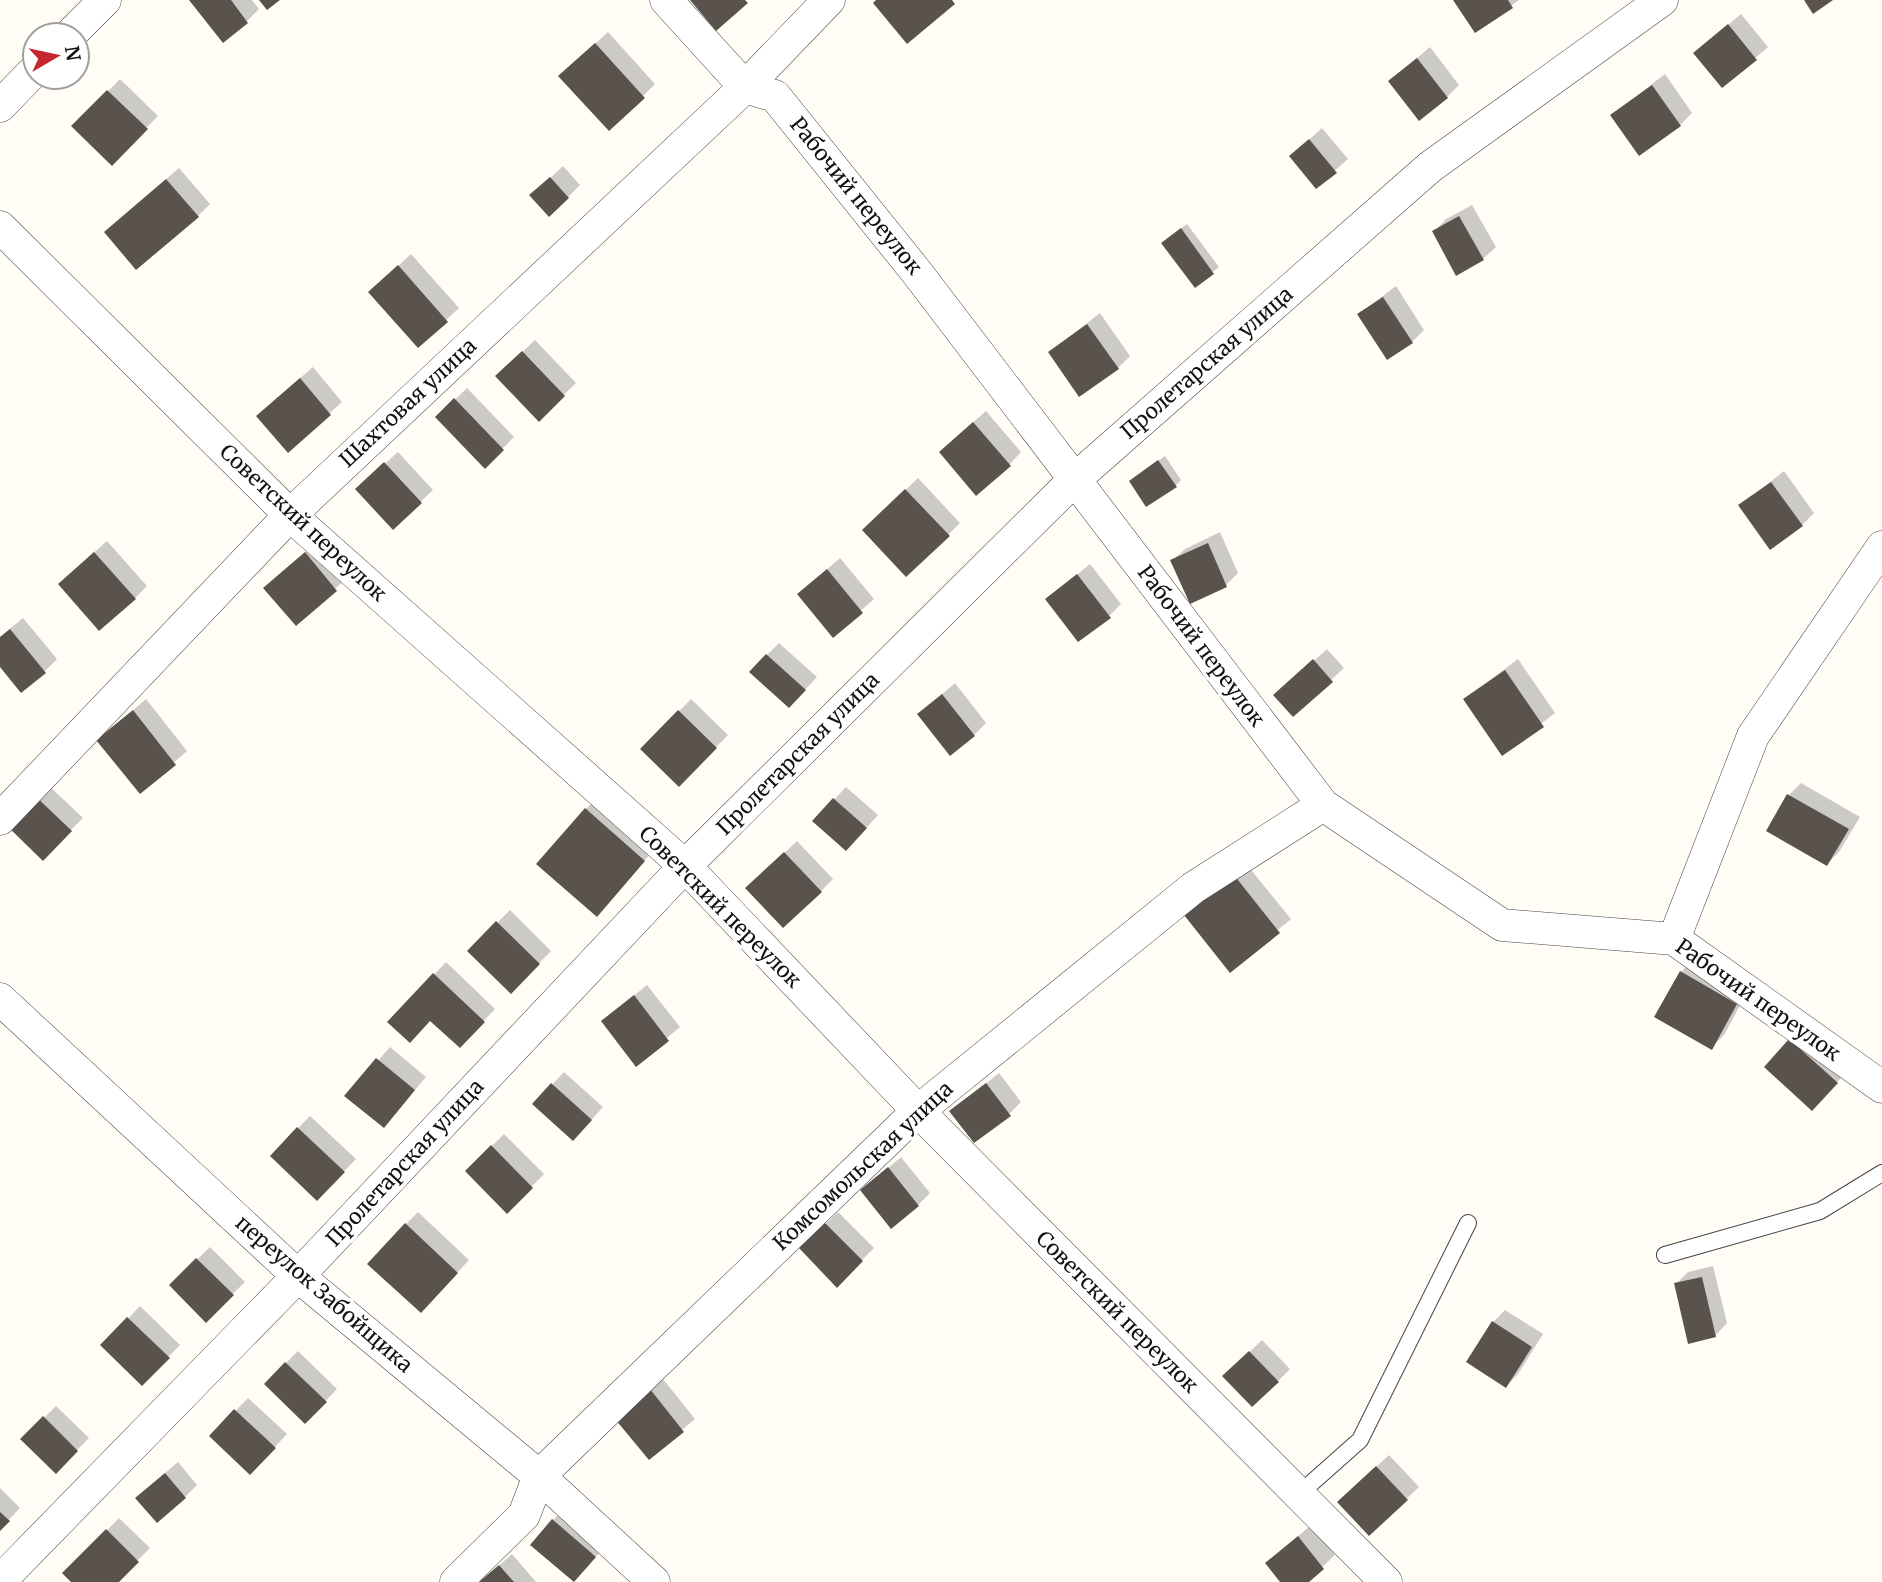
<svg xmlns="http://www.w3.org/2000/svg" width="1882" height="1582" font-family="Merriweather,serif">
<rect width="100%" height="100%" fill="#fffdf5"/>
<path fill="#0003" d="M 192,0 L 252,0 L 259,9 L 247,21 Z
M 1455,0 L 1519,0 L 1475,31 Z
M 1741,14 L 1768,47 L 1723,86 L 1695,53 Z
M 608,32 L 655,84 L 643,96 L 573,64 Z
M 1430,47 L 1459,85 L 1447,97 L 1390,81 Z
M 1665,74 L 1692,113 L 1680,125 L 1612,115 Z
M 120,79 L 158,116 L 112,163 L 74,126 Z
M 1322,128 L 1348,159 L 1316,187 L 1291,156 Z
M 563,166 L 580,185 L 568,197 L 544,184 Z
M 179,168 L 210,204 L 198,216 L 106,232 Z
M 1472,205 L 1496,247 L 1483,259 L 1457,273 L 1434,232 L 1446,219 Z
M 1187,224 L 1219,267 L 1195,286 L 1169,237 Z
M 411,254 L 459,308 L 419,345 L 383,280 Z
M 1396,286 L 1424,330 L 1412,342 L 1359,314 Z
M 1100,313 L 1130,356 L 1118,368 L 1050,352 Z
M 535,340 L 576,383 L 539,419 L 497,376 Z
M 313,367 L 342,402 L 288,451 L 270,404 Z
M 467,388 L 514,437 L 485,466 L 437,417 Z
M 986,411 L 1021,452 L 1009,465 L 953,440 Z
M 398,452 L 433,490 L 393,528 L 370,477 Z
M 1165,456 L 1181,480 L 1176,485 L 1131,481 Z
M 1784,471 L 1814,513 L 1802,525 L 1741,505 Z
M 918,478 L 960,523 L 948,535 L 864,530 Z
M 1220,532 L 1238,573 L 1226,585 L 1191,601 L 1172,561 L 1185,549 Z
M 107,541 L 147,586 L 135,598 L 72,572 Z
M 318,542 L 348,577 L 296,624 L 277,576 Z
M 840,558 L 874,599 L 833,635 L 799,594 Z
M 1090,564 L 1121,604 L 1109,616 L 1047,599 Z
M 23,618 L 57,659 L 45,671 L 0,664 L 0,637 Z
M 779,643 L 817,677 L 801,694 L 767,655 Z
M 1327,649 L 1344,668 L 1293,715 L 1288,684 Z
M 1518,659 L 1555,713 L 1503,753 L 1465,699 Z
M 955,683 L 986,723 L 974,735 L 919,714 Z
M 146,699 L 187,751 L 140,792 L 99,740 Z
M 691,699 L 728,735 L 679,785 L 642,749 Z
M 44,781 L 83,818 L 43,858 L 5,822 Z
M 1801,783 L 1860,817 L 1839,852 L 1827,864 L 1789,795 Z
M 846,787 L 878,815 L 858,837 L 814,821 Z
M 598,797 L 656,847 L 609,902 L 586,809 Z
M 797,841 L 833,879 L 821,891 L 760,876 Z
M 1247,865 L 1291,919 L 1230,970 L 1186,916 Z
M 510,910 L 551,951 L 511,992 L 469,951 Z
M 1693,960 L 1748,991 L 1724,1035 L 1712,1047 L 1681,972 Z
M 446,962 L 495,1009 L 460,1046 L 431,1019 L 389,1022 Z
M 647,985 L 680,1027 L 636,1064 L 603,1021 Z
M 1791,1040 L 1848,1070 L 1824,1097 Z
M 390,1047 L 426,1077 L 396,1113 L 347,1096 Z
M 564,1072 L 603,1107 L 585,1127 L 534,1104 Z
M 999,1073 L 1021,1102 L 1009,1114 L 952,1111 Z
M 310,1116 L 356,1159 L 317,1199 L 298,1128 Z
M 504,1134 L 544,1174 L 507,1212 L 467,1171 Z
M 901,1157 L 930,1193 L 918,1205 L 862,1190 Z
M 418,1212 L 469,1260 L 433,1299 L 406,1224 Z
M 838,1212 L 874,1248 L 837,1285 L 801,1248 Z
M 210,1247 L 245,1282 L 206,1320 L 171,1285 Z
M 1713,1266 L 1727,1323 L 1715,1336 L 1676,1284 L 1688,1272 Z
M 140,1306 L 180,1345 L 142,1384 L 103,1345 Z
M 1505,1310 L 1543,1334 L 1518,1374 L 1506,1386 L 1493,1322 Z
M 1262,1340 L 1290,1369 L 1278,1381 L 1237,1364 Z
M 298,1351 L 337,1389 L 305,1422 L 266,1383 Z
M 659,1374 L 695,1419 L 649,1458 L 625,1401 Z
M 248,1398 L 287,1434 L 250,1473 L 211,1436 Z
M 56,1406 L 89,1438 L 56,1471 L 23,1439 Z
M 1389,1455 L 1419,1487 L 1369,1534 L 1339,1502 Z
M 178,1462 L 197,1485 L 185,1497 L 150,1486 Z
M 0,1488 L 20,1508 L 0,1529 Z
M 565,1508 L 607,1544 L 586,1568 L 553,1520 Z
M 119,1518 L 150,1548 L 116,1582 L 73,1582 L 65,1573 Z
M 1311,1525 L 1335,1555 L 1306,1582 L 1283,1582 L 1277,1555 Z
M 512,1554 L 536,1582 L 481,1582 Z"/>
<path fill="#5a524d" d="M 189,0 L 231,0 L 248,23 L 223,43 Z
M 259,0 L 280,0 L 267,10 Z
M 690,0 L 745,0 L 748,3 L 716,31 Z
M 876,0 L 952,0 L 955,4 L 907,44 L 873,3 Z
M 1453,0 L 1508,0 L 1513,8 L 1475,33 Z
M 1804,0 L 1833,0 L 1813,14 Z
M 1728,24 L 1757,60 L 1722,88 L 1693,53 Z
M 595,43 L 645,98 L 609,131 L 558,76 Z
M 1417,58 L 1448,98 L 1419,121 L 1388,81 Z
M 1652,85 L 1681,126 L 1639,156 L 1610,115 Z
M 107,90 L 148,129 L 112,166 L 71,126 Z
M 1309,139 L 1337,173 L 1316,189 L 1289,156 Z
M 550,177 L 569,198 L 549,217 L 529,195 Z
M 166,179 L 199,217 L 136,270 L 104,232 Z
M 1459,216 L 1484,260 L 1456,276 L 1432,231 Z
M 1181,228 L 1214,274 L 1195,288 L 1161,243 Z
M 398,265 L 448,322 L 418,348 L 368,292 Z
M 1383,297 L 1413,343 L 1387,360 L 1357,314 Z
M 1087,324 L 1119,369 L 1079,397 L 1048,352 Z
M 522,351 L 565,396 L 539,422 L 495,376 Z
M 300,378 L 331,415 L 288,453 L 256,416 Z
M 454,398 L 504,450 L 485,469 L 435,417 Z
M 973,422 L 1011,466 L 976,496 L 939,452 Z
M 1158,460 L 1177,487 L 1146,507 L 1129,481 Z
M 384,462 L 422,503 L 393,530 L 355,489 Z
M 1771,482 L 1803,526 L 1770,550 L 1738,505 Z
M 905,489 L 950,536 L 906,577 L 862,530 Z
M 1208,543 L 1227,587 L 1190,604 L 1170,560 Z
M 94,552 L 136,599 L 99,631 L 58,584 Z
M 305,552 L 337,591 L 296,626 L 263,588 Z
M 827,569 L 863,613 L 833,638 L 797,594 Z
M 1077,574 L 1111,618 L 1078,642 L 1045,599 Z
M 10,629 L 46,673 L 21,693 L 0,667 L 0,637 Z
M 766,654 L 806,690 L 789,708 L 749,672 Z
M 1313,659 L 1333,682 L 1293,717 L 1273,695 Z
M 1505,670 L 1544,727 L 1502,756 L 1463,699 Z
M 942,694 L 975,736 L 950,756 L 917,714 Z
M 133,710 L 176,765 L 140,794 L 96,740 Z
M 678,710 L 717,748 L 679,787 L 640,749 Z
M 31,792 L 72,831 L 43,861 L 3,822 Z
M 1787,794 L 1849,829 L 1827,866 L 1766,831 Z
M 833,798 L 867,828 L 846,851 L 812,821 Z
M 585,808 L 645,861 L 597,917 L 536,864 Z
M 784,852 L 822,892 L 783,928 L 745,888 Z
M 1234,875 L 1280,933 L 1230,973 L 1184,915 Z
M 496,921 L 540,964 L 511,994 L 467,951 Z
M 1680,971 L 1737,1004 L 1712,1050 L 1654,1017 Z
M 433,973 L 485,1022 L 460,1048 L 430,1021 L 410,1043 L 387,1022 Z
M 634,995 L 669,1041 L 636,1067 L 601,1021 Z
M 1789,1039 L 1838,1083 L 1812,1111 L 1764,1067 Z
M 376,1058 L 415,1090 L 384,1128 L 344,1096 Z
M 551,1083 L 592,1120 L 573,1141 L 532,1104 Z
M 986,1083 L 1011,1116 L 974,1143 L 949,1111 Z
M 297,1127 L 345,1172 L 317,1201 L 270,1156 Z
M 491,1145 L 533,1188 L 507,1214 L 465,1171 Z
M 888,1167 L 919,1206 L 891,1229 L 860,1190 Z
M 405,1223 L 458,1273 L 421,1313 L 367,1264 Z
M 825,1223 L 863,1261 L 837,1288 L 799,1248 Z
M 196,1258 L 234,1295 L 206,1323 L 169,1285 Z
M 1702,1277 L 1716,1337 L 1688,1344 L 1674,1283 Z
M 127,1317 L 170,1358 L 142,1386 L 100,1345 Z
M 1492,1321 L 1532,1347 L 1506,1388 L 1466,1362 Z
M 1249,1351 L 1279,1382 L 1252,1407 L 1222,1376 Z
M 285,1362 L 327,1402 L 305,1424 L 264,1384 Z
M 646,1384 L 684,1432 L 649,1460 L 610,1413 Z
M 234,1409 L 276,1448 L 250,1475 L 209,1436 Z
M 43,1416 L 78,1451 L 56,1474 L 20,1439 Z
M 1376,1466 L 1408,1500 L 1369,1536 L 1337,1502 Z
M 165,1473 L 186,1498 L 157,1523 L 135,1498 Z
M 0,1512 L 10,1521 L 0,1531 Z
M 552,1519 L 596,1557 L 574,1582 L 530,1545 Z
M 106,1529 L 139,1562 L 119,1582 L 71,1582 L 62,1573 Z
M 1298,1536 L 1324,1569 L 1309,1582 L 1280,1582 L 1265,1563 Z
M 499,1565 L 514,1582 L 479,1582 Z"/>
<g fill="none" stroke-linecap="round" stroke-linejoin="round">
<defs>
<path id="service" d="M 1665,1255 L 1820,1211 L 1882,1173
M 1298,1495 L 1360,1440 L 1468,1223"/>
<path id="minor" d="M 666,0 L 745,87 L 775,96 L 918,274 L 1323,805 L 1502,925 L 1674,939 L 1882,1087
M 70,35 L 105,0
M 0,106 L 35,70
M 0,227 L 290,515 L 685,866 L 918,1111 L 1386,1582
M 0,819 L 290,515 L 745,87 L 829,0
M 1674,939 L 1753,736 L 1882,547
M 0,999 L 298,1276 L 539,1476 L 654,1582
M 0,1581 L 298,1276 L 685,866 L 1074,480 L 1430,167 L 1662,0
M 456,1582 L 524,1515 L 539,1476 L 918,1111 L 1193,888 L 1323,805"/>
</defs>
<use href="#service" stroke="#444" stroke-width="18"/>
<use href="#minor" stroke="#444" stroke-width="33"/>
<use href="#service" stroke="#fff" stroke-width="16"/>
<use href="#minor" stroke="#fff" stroke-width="32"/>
</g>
<g text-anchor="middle" stroke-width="7" stroke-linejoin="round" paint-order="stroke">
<g font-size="21" fill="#111" stroke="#fff">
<text transform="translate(856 196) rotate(51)" y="7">Рабочий переулок</text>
<text transform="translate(1207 363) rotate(-41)" y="7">Пролетарская улица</text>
<text transform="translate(408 403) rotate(-43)" y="7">Шахтовая улица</text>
<text transform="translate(303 523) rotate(43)" y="7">Советский переулок</text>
<text transform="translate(1201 646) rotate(53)" y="7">Рабочий переулок</text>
<text transform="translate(798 754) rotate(-45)" y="7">Пролетарская улица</text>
<text transform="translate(720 907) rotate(45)" y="7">Советский переулок</text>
<text transform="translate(1758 1000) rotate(35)" y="7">Рабочий переулок</text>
<text transform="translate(405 1163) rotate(-47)" y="7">Пролетарская улица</text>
<text transform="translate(863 1166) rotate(-43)" y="7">Комсомольская улица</text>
<text transform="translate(324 1294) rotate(41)" y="7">переулок Забойщика</text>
<text transform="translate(1117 1312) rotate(45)" y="7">Советский переулок</text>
</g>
</g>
<g transform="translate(56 56) rotate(81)"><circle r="33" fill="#ffffff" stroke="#a0a0a0" stroke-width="2"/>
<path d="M0-5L12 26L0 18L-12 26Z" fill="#c4262e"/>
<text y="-10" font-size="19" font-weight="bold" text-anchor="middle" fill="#111111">N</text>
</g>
</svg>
